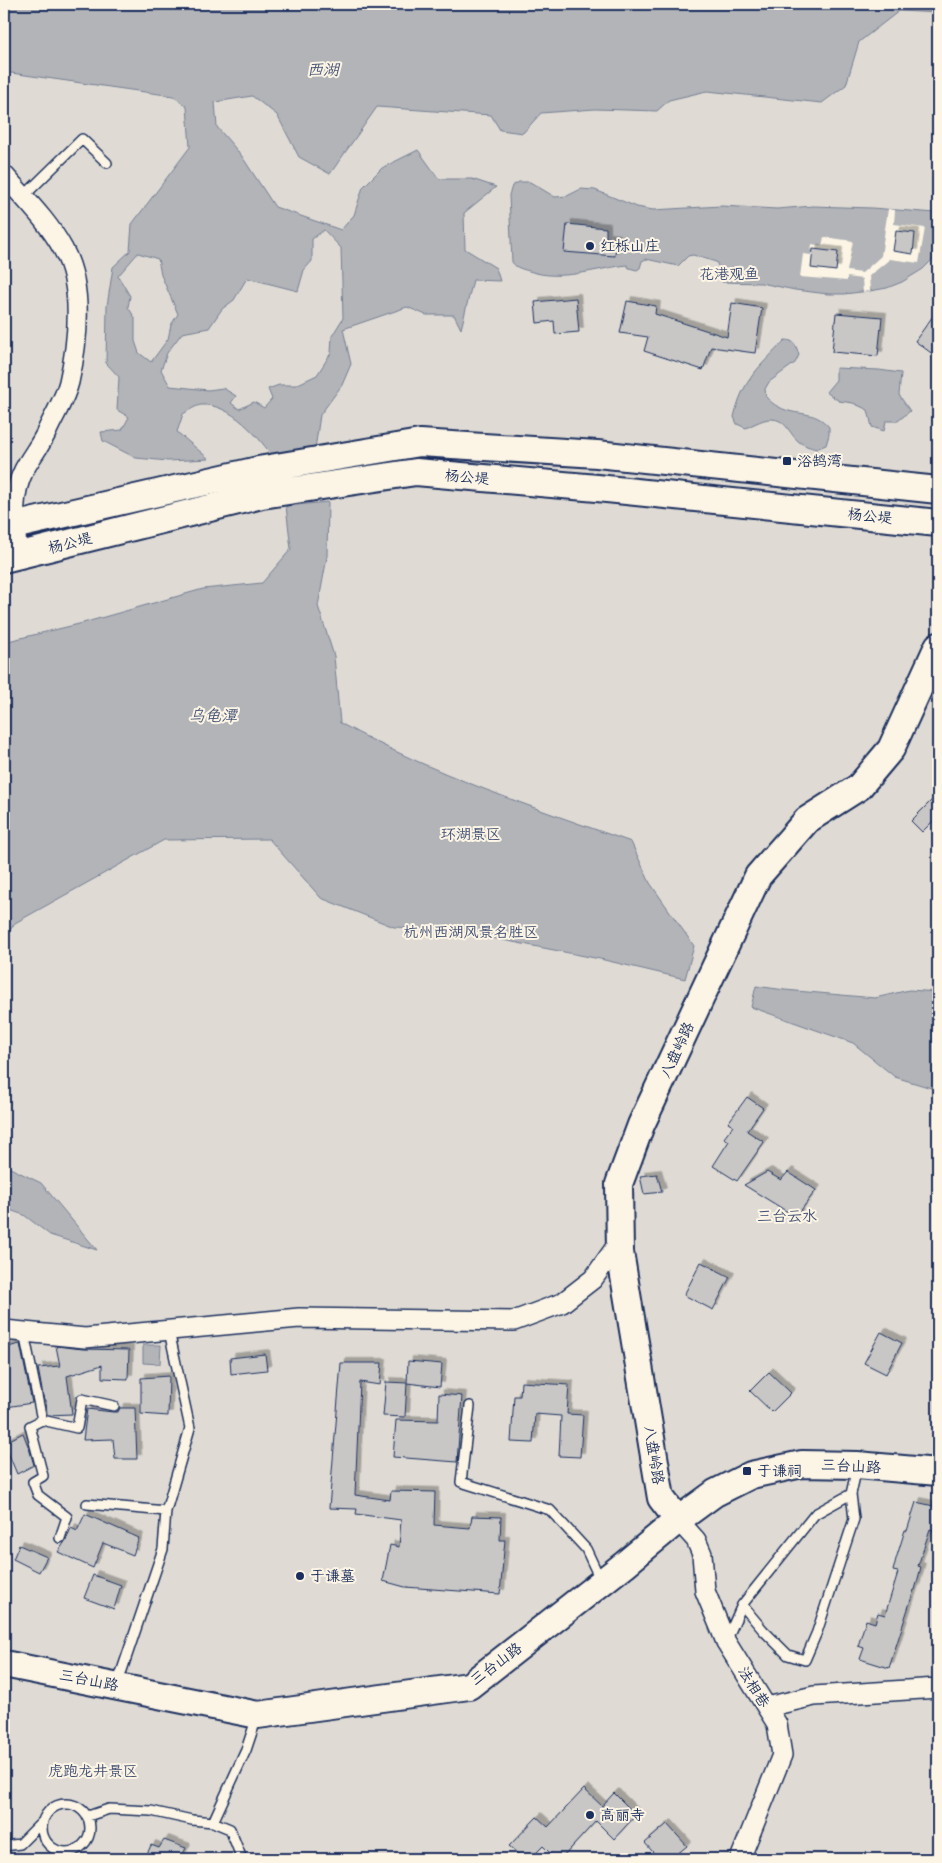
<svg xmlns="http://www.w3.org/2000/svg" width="942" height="1863" font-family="Kalam,'LXGW WenKai TC',sans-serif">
<defs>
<filter id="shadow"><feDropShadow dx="4.5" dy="-4.5" stdDeviation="0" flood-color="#0004"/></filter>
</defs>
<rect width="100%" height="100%" fill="#fcf5e5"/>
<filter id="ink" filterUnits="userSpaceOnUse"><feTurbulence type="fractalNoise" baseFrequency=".02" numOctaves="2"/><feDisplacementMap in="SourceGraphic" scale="10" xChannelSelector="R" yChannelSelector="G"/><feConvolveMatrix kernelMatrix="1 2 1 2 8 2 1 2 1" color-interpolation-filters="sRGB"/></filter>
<g filter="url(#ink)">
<path fill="#dfdbd4" stroke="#7d8599" d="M 4,4 L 938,4 L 938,1859 L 4,1859 Z"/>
<path fill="#b2b4b8" stroke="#767f94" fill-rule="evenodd" d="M 4,4 L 938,4 L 938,13 L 899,11 L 859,42 L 846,85 L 822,103 L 707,91 L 669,100 L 657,111 L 595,109 L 541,113 L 523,133 L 500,130 L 491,115 L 377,107 L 330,174 L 299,157 L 277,115 L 252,96 L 215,102 L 217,127 L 241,155 L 275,207 L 341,230 L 354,215 L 363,187 L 382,168 L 418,150 L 439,179 L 472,179 L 496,187 L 464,213 L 465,249 L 496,268 L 500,281 L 473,280 L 461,329 L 454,315 L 426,315 L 407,307 L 343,329 L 351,364 L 342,385 L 320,415 L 314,456 L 275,460 C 260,438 231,403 201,405 C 195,406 188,411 183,414 L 177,432 L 209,459 L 168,461 L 136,458 L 103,441 L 101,432 L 122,430 L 129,417 L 117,410 L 119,377 L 106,363 L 107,306 L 113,267 L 130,251 L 132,224 L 190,147 L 187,107 L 173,96 L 4,72 ZM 324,230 L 341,248 L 343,318 L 332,336 L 331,353 L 317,375 L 296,385 L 279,385 L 268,389 L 272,399 L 264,408 L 254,402 L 239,409 L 231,403 L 236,396 L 223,388 L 208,390 L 170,386 L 161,370 L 167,353 L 182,333 L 209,328 L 222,309 L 234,300 L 247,278 L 298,291 L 304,270 L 312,261 L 312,239 ZM 138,253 L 158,259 L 161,275 L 178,314 L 171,325 L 168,339 L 151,362 L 139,353 L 135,341 L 135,318 L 128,307 L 130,296 L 118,276 Z
M 519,182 L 530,182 L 555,197 L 567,196 L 581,189 L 595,190 L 637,207 L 653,210 L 721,206 L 777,209 L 813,206 L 872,208 L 936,213 L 938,214 L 938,254 L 923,269 L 902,282 L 887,288 L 870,291 L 844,294 L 828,294 L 795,290 L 761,283 L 722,282 L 718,277 L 719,268 L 716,262 L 693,255 L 688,256 L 678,266 L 646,259 L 642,261 L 640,268 L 637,270 L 629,268 L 627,265 C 594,269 561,282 529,271 C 522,269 516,268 512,262 L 509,195 L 512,186 Z
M 785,340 C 795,340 796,346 799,355 L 795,363 L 769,382 L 765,389 L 766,397 C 770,401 774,405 779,407 C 797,417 814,409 829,427 L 829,435 L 826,445 L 816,449 C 810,447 804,446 798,441 C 787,431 785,415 764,420 C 758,422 752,425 746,428 L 737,424 L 734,417 C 743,378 760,367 785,340 Z
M 836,368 L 879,370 L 901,373 L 899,395 L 910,411 L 898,421 L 886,421 L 884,431 L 872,427 L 868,410 L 853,403 L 839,401 L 826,392 L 836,380 Z
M 328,502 L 327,557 L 318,606 L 334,656 L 340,723 C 432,774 532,807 631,842 L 650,883 L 694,946 L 685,979 L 600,959 L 451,930 L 394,927 L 321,898 L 269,839 L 164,840 L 15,923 L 4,939 L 4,642 L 83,623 L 203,589 L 262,583 L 291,549 L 286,506 Z
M 756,986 L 785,990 L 875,998 L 909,990 L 938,992 L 938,1090 L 895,1077 L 853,1043 L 751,1007 Z
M 4,1165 L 41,1183 L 97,1250 L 50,1235 L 24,1215 L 4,1208 Z
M 143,1345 L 161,1345 L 160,1364 L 143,1363 Z"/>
<path fill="#fcf5e5" d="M 888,209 L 895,210 L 894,224 L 925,228 L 919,263 L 890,259 L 869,276 L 870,291 L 863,292 L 862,279 L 847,277 L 847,281 L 800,277 L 803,254 L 811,255 L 812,244 L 822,246 L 824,237 L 853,241 L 847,271 L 862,273 L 881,256 Z"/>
<path fill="#c8c7c6" stroke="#1b2f5e" filter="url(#shadow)" d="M 567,224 L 606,228 L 606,238 L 616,239 L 615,256 L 564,252 Z
M 896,231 L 915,233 L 913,254 L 893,251 Z
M 813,249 L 838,252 L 836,271 L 811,268 Z
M 576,298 L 579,332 L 555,334 L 554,321 L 537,323 L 535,302 Z
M 627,301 L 656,306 L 655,314 L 727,337 L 732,303 L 762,308 L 755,353 L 711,347 L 703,370 L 644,351 L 648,337 L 620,333 Z
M 938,309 L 938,358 L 915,341 Z
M 836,313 L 882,317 L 878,356 L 832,352 Z
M 938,794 L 938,816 L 922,832 L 911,821 Z
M 747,1097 L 763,1108 L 747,1131 L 764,1142 L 737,1181 L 713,1166 L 729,1141 L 724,1138 L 733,1126 L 728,1123 Z
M 767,1172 L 781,1180 L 788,1172 L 816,1190 L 796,1217 L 744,1185 Z
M 657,1174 L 662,1192 L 644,1194 L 640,1176 Z
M 701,1262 L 730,1277 L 713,1310 L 684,1295 Z
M 881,1332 L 902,1343 L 886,1374 L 864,1363 Z
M 20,1344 L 32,1403 L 6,1407 L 4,1385 L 4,1348 Z
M 56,1346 L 83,1349 L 129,1350 L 128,1379 L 102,1378 L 102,1365 L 67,1376 L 72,1414 L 47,1415 L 46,1401 L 44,1401 L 38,1368 L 60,1366 Z
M 265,1354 L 267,1370 L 231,1374 L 230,1358 Z
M 408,1361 L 442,1364 L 440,1387 L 407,1383 Z
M 341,1363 L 382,1363 L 380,1385 L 360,1382 L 355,1495 L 390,1500 L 391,1491 L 435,1492 L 434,1525 L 470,1528 L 472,1516 L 501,1517 L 500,1540 L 505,1540 L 500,1594 L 405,1587 L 383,1581 L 390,1545 L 399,1547 L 401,1520 L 356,1514 L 357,1509 L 329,1508 Z
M 769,1372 L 791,1393 L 772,1412 L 750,1391 Z
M 169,1376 L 168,1416 L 141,1414 L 141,1378 Z
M 386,1382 L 407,1383 L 405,1417 L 383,1416 Z
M 521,1382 L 569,1385 L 567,1414 L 583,1415 L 580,1457 L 559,1456 L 561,1416 L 535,1414 L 533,1443 L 511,1442 L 514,1396 L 520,1396 Z
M 439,1394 L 462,1396 L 457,1462 L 393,1457 L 396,1420 L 438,1421 Z
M 120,1408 L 135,1408 L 137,1459 L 115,1459 L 113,1439 L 83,1440 L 87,1409 L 113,1412 L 118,1412 Z
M 23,1433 L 29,1448 L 34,1465 L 17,1474 L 4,1443 Z
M 916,1502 L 938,1507 L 938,1532 L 930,1529 L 918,1566 L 921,1567 L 915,1590 L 914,1590 L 889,1668 L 860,1659 L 864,1648 L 858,1646 L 866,1620 L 875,1623 L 878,1613 L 885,1615 L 898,1572 L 893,1571 L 896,1559 L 905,1530 L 907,1531 Z
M 85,1514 L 139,1538 L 133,1555 L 103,1543 L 93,1568 L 58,1552 L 66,1540 L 71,1528 L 77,1531 Z
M 19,1545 L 47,1557 L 39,1572 L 13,1559 Z
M 93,1575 L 121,1585 L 114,1609 L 84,1598 Z
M 584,1789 L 602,1806 L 614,1793 L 636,1815 L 614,1839 L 596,1821 L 561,1859 L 556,1859 L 543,1846 L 530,1859 L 524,1859 L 509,1846 L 537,1817 L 548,1827 Z
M 667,1824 L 687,1846 L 671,1859 L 659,1859 L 645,1843 Z
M 164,1840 L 186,1848 L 181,1858 L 185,1859 L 145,1859 L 151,1845 L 159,1848 Z"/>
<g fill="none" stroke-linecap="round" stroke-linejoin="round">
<defs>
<path id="lane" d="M 23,197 L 82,139 L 107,163
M 24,1333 L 42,1420
M 470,1406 L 461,1482 L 550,1510 L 586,1549 L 600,1579
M 87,1504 L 166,1511 L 190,1428 L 169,1331
M 60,1538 L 67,1517 L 38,1495 L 33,1482 L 43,1476 L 30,1426 L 42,1420 L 77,1428 L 82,1399 L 114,1406
M 742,1605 L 763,1630 L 788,1655 L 805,1660 L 817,1632 L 854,1519 L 851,1494
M 727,1639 L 742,1605 L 815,1514 L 851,1494 L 857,1467
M 117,1685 L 163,1549 L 166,1511
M42 1828a24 24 0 1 1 48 0a24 24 0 1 1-48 0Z
M 88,1816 L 109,1809 L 151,1811 L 192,1820 L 213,1822 L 230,1829 L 240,1854 L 240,1859
M 213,1822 L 246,1750 L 257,1717
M 4,1846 L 20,1844 L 42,1822"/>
<path id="street" d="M 4,175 C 24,198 48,221 63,249 C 84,286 78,342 69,382 C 65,399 54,415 47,431 C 41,445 31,456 24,470 C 10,497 15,526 18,555
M 4,1330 L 85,1338 L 299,1318 L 514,1321 L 562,1303 L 593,1279 L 620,1241
M 678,1520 L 696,1540 L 702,1554 L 705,1591 L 726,1642 L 777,1724 L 782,1755 L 740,1859
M 767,1707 L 814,1696 L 938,1688"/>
<path id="secondary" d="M 4,528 L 258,470 L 420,443 L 597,454 L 938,490
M 4,559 L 262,495 L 416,472 L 597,488 L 938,523
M 678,1520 L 661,1498 L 620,1252 L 619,1184 L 641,1125 L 758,876 L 807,820 L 859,787 L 891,749 L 938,646
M 4,1664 L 258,1715 L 469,1686 L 625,1564 L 678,1520 L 715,1493 L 751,1475 L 802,1464 L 857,1465 L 938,1472"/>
</defs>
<use href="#lane" stroke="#1b2f5e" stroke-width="12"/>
<use href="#street" stroke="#1b2f5e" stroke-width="22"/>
<use href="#secondary" stroke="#1b2f5e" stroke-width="30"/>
<use href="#lane" stroke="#fcf5e5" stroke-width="9"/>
<use href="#street" stroke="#fcf5e5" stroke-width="19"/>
<use href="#secondary" stroke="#fcf5e5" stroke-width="26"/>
</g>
</g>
<g fill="#1b2f5e" stroke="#fcf5e5" stroke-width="2">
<circle cx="590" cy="246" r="5"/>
<rect x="782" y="456" width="10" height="10" rx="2.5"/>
<rect x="742" y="1466" width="10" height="10" rx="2.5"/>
<circle cx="300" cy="1576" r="5"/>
<circle cx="590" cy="1815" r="5"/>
</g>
<g text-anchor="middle" stroke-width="4" stroke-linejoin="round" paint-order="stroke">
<g font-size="15" fill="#1b2f5e" stroke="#fcf5e5" text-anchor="start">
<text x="600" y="251">红栎山庄</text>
<text x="797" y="466">浴鹄湾</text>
<text x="757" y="1476">于谦祠</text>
<text x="310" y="1581">于谦墓</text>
<text x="600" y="1820">高丽寺</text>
</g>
<g font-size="15" fill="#425176" stroke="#fcf5e5">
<text x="729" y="279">花港观鱼</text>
<text x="471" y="839">环湖景区</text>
<text x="471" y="937">杭州西湖风景名胜区</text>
<text x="787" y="1221">三台云水</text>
<text x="93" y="1776">虎跑龙井景区</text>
</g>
<g font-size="15" fill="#1b2f5e" stroke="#fcf5e5">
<text transform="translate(467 477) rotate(5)" y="5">杨公堤</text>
<text transform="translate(870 516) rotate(6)" y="5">杨公堤</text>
<text transform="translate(70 543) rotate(-14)" y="5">杨公堤</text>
<text transform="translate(677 1050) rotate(-65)" y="5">八盘岭路</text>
<text transform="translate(654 1455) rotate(81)" y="5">八盘岭路</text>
<text transform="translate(851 1466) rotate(3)" y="5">三台山路</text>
<text transform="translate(496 1664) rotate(-37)" y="5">三台山路</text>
<text transform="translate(89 1680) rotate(11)" y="5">三台山路</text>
<text transform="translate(754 1687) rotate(58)" y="5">法相巷</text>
</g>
<g font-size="16" font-style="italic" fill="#485779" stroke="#fcf5e5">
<text x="323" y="75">西湖</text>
<text x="213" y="721">乌龟潭</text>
</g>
</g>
<rect width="942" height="1863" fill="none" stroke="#fcf5e5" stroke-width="20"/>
<rect x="10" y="10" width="922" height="1843" fill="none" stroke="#1b2f5e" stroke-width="2" filter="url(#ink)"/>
</svg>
